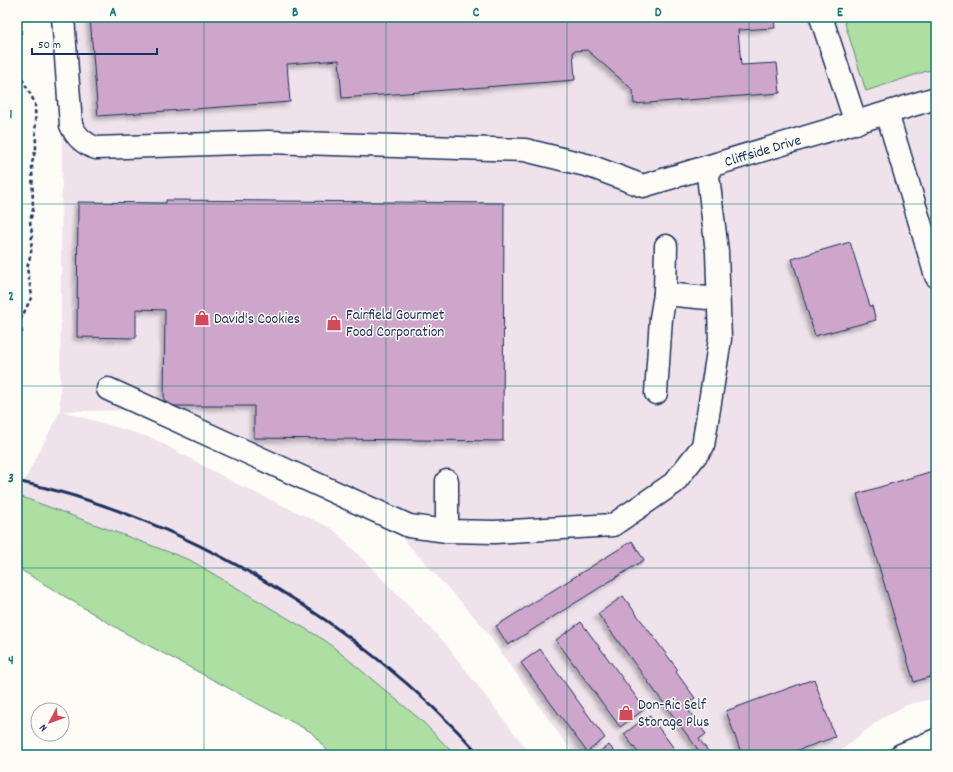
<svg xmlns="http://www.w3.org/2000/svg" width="953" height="772" font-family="Dekko,sans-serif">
<defs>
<filter id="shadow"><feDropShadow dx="-3.5" dy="3.5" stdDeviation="2" flood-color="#0004"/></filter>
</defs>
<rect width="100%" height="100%" fill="#fdfcf7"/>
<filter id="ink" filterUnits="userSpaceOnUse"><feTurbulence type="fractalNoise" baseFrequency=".025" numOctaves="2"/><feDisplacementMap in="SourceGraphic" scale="8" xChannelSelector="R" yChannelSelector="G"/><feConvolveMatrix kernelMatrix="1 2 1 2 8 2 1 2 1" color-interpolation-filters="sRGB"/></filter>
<g filter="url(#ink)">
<path fill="#efe2ea" d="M 63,17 L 843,17 L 866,91 L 936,68 L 936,334 L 934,335 L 936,342 L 936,698 L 906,705 L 879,720 L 835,755 L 574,755 L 480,623 L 393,528 L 137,410 L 62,411 L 152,438 L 237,484 L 333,529 L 444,642 L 531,755 L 455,755 L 422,721 L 190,560 L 17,495 L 60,411 Z"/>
<path fill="#acdfa1" stroke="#648780" d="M 843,17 L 936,17 L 936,68 L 866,91 Z
M 17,495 L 190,560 L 326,641 L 422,721 L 455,755 L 331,755 L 311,732 L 127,634 L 21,570 Z"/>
<path fill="#cfa6cb" stroke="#1b2f5e" filter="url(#shadow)" d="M 90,17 L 774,17 L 775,28 L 738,30 L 741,65 L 777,63 L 780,93 L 634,104 L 633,90 L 587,50 L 573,51 L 575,80 L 342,98 L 339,60 L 287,64 L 290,102 L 98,116 Z
M 166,200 L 504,203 L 503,441 L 254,438 L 254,406 L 164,406 L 165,310 L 136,309 L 136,338 L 77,337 L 78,202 L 166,203 Z
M 850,242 L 870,306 L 872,306 L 876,320 L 815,336 L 792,259 Z
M 936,470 L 936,675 L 914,682 L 857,494 Z
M 632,541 L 644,560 L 508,645 L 496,626 Z
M 623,596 L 678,670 L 676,672 L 695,698 L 691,701 L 695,706 L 689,711 L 706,734 L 699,739 L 711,755 L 702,755 L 598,614 Z
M 581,622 L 645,709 L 620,727 L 556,640 Z
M 540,649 L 605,738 L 587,752 L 521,663 Z
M 814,679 L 835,737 L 790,753 L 790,755 L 742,755 L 726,711 Z
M 649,715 L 679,755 L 640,755 L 624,734 Z
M 609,745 L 617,755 L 595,755 Z"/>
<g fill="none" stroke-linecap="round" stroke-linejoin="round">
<defs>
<g id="minor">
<path id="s1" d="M 63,17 L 71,125 C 76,137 84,144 96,148 L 268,142 L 525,150 L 590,166 L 643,186 L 936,98"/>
<path d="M 821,17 L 856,123"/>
<path d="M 887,113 L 936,276"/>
<path d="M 666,246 L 665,294 L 718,299"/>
<path d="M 108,389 L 409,526 L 447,531 L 495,532 L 613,525 L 674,483 L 703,446 L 720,339 L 717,252 L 707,167"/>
<path d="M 656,393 L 661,318 L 665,294"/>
<path d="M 447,531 L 447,481"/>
<path d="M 901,755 L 936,740"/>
</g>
</defs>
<use href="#minor" stroke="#1b2f5e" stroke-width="25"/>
<path stroke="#1b2f5e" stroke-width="2.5" stroke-dasharray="4 3" stroke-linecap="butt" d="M 17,212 L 19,232 L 17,262
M 17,338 L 22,332 L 19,323 L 32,296 L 27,268 L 31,253 L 32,233 L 30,222 L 33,209 L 32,163 L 36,148 L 35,103 L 19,73 L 18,61 L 21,29 L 19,17"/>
<use href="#minor" stroke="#fdfcf7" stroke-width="22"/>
<path stroke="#1b2f5e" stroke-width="3" d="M 17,481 C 190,519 361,625 480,755"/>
</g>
</g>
<path fill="none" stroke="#0f766e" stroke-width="1" stroke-opacity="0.55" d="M 204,17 L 204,755M 386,17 L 386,755M 567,17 L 567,755M 749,17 L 749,755M 17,204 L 936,204M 17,386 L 936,386M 17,568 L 936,568"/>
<defs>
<symbol id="shop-bare" viewBox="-9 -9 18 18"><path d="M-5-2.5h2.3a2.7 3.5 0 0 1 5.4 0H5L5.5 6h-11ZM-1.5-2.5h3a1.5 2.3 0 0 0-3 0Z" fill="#d1495b" stroke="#fdfcf7" stroke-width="2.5" paint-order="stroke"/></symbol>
</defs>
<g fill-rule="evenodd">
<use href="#shop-bare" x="191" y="307" width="22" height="22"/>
<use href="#shop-bare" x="323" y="312" width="22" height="22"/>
<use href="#shop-bare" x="615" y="702" width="22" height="22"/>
</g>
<g text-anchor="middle" stroke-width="3" stroke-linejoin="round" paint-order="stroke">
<g font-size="15" fill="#1b2f5e" stroke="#fdfcf7">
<text dy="5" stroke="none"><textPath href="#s1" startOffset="821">Cliffside Drive</textPath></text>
</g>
<g font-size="15" fill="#1b2f5e" stroke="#fdfcf7" text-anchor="start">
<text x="346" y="319">Fairfield Gourmet<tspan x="346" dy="17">Food Corporation</tspan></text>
<text x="214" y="323">David's Cookies</text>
<text x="638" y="709">Don-Ric Self<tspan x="638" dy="17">Storage Plus</tspan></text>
</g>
</g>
<rect width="953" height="772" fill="none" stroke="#fdfcf7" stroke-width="44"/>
<g transform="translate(50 722) rotate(229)"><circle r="19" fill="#fdfcf7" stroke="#a3aaba"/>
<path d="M0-3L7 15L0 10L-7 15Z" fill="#d1495b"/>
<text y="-6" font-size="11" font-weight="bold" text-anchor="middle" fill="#1b2f5e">N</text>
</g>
<path d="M32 48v6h125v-6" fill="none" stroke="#1b2f5e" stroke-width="2"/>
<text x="38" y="48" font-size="12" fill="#1b2f5e" stroke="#fdfcf7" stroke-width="3" paint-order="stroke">50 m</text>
<rect x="22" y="22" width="909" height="728" fill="none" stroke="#0f766e" stroke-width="1.5"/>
<g font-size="13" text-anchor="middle" font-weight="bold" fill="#0f766e">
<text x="113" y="16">A</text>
<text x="295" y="16">B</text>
<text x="476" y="16">C</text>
<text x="658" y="16">D</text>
<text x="840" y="16">E</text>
<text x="11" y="118">1</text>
<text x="11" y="300">2</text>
<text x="11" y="482">3</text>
<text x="11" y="664">4</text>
</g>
</svg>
